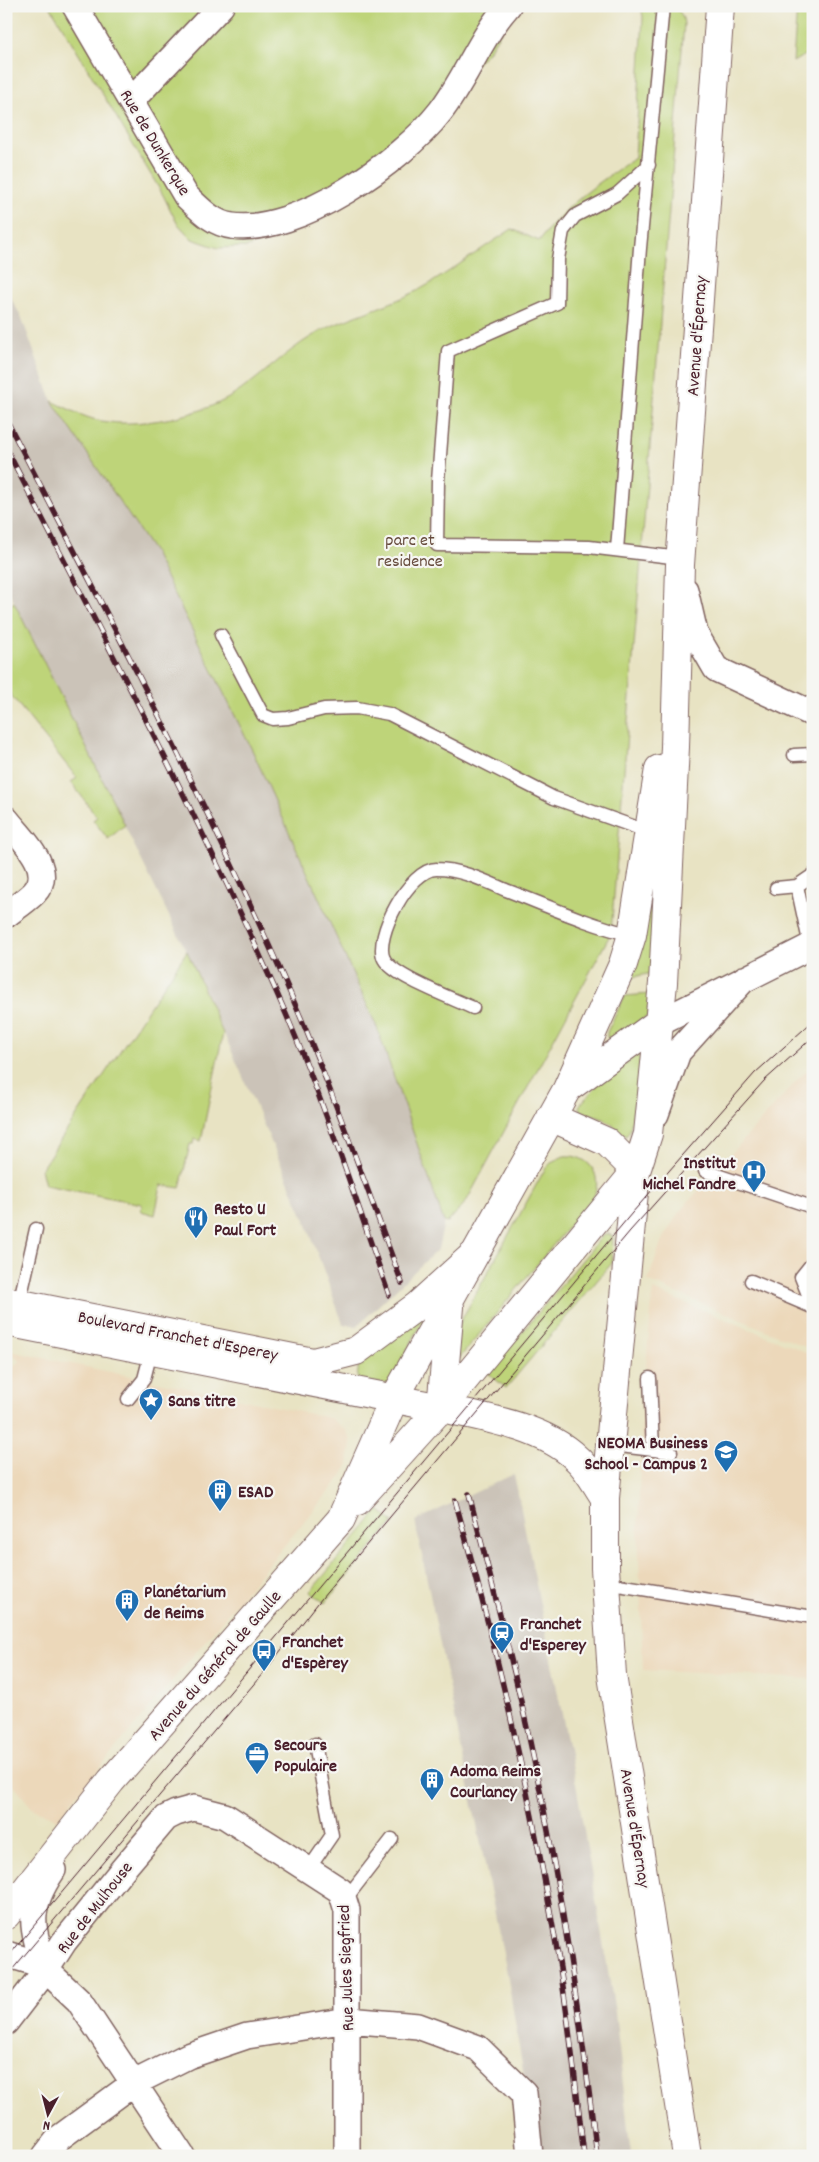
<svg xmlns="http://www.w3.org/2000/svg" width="819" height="2162" font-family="Dekko,sans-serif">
<rect width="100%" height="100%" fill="#f6f6f2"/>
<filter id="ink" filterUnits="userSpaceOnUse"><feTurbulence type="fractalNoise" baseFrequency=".02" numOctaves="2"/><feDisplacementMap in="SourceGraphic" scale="10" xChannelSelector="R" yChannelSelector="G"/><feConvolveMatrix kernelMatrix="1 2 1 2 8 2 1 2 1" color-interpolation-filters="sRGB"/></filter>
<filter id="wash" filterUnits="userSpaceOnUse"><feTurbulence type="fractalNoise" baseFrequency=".0096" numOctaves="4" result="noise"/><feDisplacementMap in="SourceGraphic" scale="20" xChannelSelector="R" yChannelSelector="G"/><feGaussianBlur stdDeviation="1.12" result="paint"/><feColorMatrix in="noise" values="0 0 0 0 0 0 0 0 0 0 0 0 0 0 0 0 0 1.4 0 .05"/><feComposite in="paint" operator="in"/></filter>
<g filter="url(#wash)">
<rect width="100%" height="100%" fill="#e8e3c3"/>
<path fill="#ecd8ba" d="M 813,1066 L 813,1350 L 648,1281 L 661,1242 L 679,1212 L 801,1076 Z
M 653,1290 L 813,1355 L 813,1679 L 643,1670 L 638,1527 L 642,1408 Z
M 10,1351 L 330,1418 L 346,1430 L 351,1442 L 348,1465 L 342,1476 L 57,1819 L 33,1809 L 6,1776 L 6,1372 L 20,1361 Z"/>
<path fill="#cbc3b8" d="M 6,290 L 21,316 L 52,401 L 153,551 L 253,752 L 376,1025 L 430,1177 L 444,1222 L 438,1249 L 357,1326 L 343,1324 L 306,1222 L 202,983 L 6,585 Z
M 514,1474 L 576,1784 L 615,2012 L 631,2156 L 537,2156 L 507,1973 L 415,1521 Z"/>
<path fill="#bed479" stroke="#847a52" d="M 50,6 L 517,6 L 488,52 L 318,217 L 248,247 L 218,248 L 192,239 L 177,223 L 163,195 Z
M 641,6 C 659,6 682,1 684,24 L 611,933 L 466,1202 L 447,1223 L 444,1222 L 376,1025 L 253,752 L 153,551 L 52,401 C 65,407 79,415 93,419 C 134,431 208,415 241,390 C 269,370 293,345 323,330 C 358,313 397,304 431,283 C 458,266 485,246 512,229 L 539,241 C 564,206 599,182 635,158 L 643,17 Z
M 797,6 L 813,6 L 813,50 L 793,62 Z
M 14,602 L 125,825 L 108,839 L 93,820 L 97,817 L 71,782 L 77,778 L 6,689 L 6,608 Z
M 658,875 L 652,973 L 633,977 L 637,965 L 647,878 Z
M 187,951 L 223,1033 L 201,1141 L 194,1139 L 193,1144 L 190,1144 L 180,1188 L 161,1185 L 155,1215 L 141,1211 L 142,1204 L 45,1185 L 41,1169 Z
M 650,994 L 648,1016 L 612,1038 L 607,1037 L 607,1032 L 625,996 Z
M 638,1054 L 641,1060 L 630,1130 L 626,1136 L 604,1118 L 580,1111 L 579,1106 L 600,1082 Z
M 564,1156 C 588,1154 603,1174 594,1196 L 457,1361 L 458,1326 L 545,1169 L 553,1161 Z
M 604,1234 L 609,1234 L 613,1237 L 612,1263 L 506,1388 L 488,1373 Z
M 426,1315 L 389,1384 L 357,1381 L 359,1359 Z
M 379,1510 L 393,1522 L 325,1603 L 310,1592 Z"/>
</g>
<g filter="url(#ink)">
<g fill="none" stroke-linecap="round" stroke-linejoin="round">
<defs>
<path id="service" d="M 649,165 L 617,194 L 575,216 L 563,231 L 558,259 L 557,303 L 448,351 L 438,481 L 437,545 L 589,547 L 680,558
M 617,550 L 640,248 L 663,6
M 221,635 L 263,715 L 273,719 L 288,718 L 324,709 L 357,708 L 389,714 L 554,798 L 649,832
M 794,755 L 813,754
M 797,886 L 810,946
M 776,888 L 797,886 L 813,875
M 473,1008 C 452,998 394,977 384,959 C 373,938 410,868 437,869 C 460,869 485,881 506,890 C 548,906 589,925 632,935
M 705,1171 L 809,1206 L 813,1211
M 813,1262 L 801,1277 L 813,1307
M 751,1281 L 812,1307
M 19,1304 L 36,1229
M 650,1378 L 653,1450
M 128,1399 L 144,1379 L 151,1352
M 611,1445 L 671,1452
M 606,1583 L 813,1617
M 308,1870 L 332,1835 L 315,1744
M 344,1901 L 392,1839"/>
<path id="minor" d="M 75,6 L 186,196 C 199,208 213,224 232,226 C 297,235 402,161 440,112 C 465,80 481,36 508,6
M 131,101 L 221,6
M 685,590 L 695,633 L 716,669 L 813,714
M 6,819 C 20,837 57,869 34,893 C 26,901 15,908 6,915
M 658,1023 L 813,945
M 656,1114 L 678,1052 L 744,979
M 6,1954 L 33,1962 L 46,1970 L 79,2001 L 182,2156
M 46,1970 C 31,1927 26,1910 53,1870
M 6,2022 L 46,1970 L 64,1942 L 123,1869 L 166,1818 L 176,1813 L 194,1808 L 225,1816 L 341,1891 L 347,1910 L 347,2156
M 45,2156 L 59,2138 L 134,2083 L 188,2056 L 247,2036 L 348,2020 L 418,2026 L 478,2048 L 524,2093 L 530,2156"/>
<path id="tertiary" d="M 6,1301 L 313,1362 L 356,1351 L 417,1306 L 471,1257
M 6,1322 L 441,1408"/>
<path id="secondary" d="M 568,1088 L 658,1023
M 551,1117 L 607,1142 L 636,1171
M 441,1408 C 483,1417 544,1427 576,1458 C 588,1468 596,1485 605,1498
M 441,1408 L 450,1307
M 357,1501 L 441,1408 L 636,1171
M 6,1915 L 111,1781 L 341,1519 L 394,1399 L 567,1089 L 623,964 L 632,935 L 659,769
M 687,2156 L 612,1675 L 605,1568 L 605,1498 L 636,1171 L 648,1134 L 663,983 L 675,747 L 680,565 L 720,6"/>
</defs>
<use href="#service" stroke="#816460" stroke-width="15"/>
<use href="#minor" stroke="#816460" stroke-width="28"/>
<use href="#tertiary" stroke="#816460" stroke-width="30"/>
<use href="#secondary" stroke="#816460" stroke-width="30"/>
<use href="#service" stroke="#fff" stroke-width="12"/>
<use href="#minor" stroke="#fff" stroke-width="25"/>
<use href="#tertiary" stroke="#fff" stroke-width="28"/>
<use href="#secondary" stroke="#fff" stroke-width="28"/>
<path stroke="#4a1f2b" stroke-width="1" d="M 6,1959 L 632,1213 L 755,1073 L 813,1021
M 6,1977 L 264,1672 L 322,1598 L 630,1231 L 764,1081 L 813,1037"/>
<defs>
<path id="rail" d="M 6,419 C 107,614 211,809 298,1011 C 336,1100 368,1192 402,1283
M 6,448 C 102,635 202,821 286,1014 C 325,1105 356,1201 389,1295
M 469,1494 C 491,1581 515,1668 533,1756 C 561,1888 581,2021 597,2156
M 455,1500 C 497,1648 531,1798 557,1950 C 569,2018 576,2087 584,2156"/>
</defs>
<use href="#rail" stroke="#4a1f2b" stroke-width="5.5"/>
<use href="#rail" stroke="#f6f6f2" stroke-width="4" stroke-dasharray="11" stroke-linecap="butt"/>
</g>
</g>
<defs>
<symbol id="hospital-pin" viewBox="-11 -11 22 30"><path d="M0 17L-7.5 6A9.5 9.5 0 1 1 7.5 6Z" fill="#1f6fb2" stroke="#f6f6f2"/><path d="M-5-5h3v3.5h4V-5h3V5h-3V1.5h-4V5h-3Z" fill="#fff"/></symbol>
<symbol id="restaurant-pin" viewBox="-11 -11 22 30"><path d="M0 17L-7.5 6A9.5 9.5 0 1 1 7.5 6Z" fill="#1f6fb2" stroke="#f6f6f2"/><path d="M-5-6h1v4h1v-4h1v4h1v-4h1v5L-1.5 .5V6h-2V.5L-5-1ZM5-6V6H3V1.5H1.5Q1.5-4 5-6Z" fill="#fff"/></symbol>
<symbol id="sight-pin" viewBox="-11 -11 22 30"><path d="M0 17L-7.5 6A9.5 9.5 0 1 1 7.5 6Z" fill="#1f6fb2" stroke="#f6f6f2"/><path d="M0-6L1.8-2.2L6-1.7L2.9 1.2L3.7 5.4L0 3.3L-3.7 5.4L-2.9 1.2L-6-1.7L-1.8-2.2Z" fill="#fff"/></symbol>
<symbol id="university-pin" viewBox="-11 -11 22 30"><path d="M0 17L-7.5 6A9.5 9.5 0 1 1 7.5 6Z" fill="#1f6fb2" stroke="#f6f6f2"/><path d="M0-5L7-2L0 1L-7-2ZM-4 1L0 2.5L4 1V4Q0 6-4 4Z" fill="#fff"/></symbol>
<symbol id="building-pin" viewBox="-11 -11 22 30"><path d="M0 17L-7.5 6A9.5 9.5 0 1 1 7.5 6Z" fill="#1f6fb2" stroke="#f6f6f2"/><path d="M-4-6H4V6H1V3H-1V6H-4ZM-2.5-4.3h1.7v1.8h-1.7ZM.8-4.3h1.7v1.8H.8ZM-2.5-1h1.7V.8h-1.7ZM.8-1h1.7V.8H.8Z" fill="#fff"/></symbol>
<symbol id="station-pin" viewBox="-11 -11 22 30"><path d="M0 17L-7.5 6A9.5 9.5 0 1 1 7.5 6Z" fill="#1f6fb2" stroke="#f6f6f2"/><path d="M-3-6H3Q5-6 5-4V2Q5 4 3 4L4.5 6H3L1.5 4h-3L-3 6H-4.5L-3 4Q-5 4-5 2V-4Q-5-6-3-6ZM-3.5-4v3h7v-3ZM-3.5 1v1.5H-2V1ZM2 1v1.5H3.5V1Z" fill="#fff"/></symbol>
<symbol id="bus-pin" viewBox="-11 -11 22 30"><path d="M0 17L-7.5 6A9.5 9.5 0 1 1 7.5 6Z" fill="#1f6fb2" stroke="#f6f6f2"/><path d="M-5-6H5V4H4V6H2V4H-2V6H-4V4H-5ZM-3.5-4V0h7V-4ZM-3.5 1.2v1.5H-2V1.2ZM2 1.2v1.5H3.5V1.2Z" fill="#fff"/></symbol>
<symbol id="office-pin" viewBox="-11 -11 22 30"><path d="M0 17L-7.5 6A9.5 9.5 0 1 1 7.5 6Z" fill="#1f6fb2" stroke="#f6f6f2"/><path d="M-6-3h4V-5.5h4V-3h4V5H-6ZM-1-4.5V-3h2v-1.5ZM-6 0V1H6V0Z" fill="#fff"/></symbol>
</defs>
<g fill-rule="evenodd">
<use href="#hospital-pin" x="740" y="1158" width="28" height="38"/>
<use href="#restaurant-pin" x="182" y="1204" width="28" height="38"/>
<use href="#sight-pin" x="137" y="1386" width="28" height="38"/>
<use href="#university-pin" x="712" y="1438" width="28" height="38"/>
<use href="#building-pin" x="206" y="1477" width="28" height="38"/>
<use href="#building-pin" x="113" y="1587" width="28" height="38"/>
<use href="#station-pin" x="488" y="1619" width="28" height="38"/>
<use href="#bus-pin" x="250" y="1637" width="28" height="38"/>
<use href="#office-pin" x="243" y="1740" width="28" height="38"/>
<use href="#building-pin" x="418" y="1766" width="28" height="38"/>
</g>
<g text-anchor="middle" stroke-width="4.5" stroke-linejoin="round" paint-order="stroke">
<g font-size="18" fill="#4a1f2b" stroke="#f6f6f2">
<text transform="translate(156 142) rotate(59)" y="6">Rue de Dunkerque</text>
<text transform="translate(696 336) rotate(-86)" y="6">Avenue d'Épernay</text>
<text transform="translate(178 1335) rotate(11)" y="6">Boulevard Franchet d'Esperey</text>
<text transform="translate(214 1665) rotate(-49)" y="6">Avenue du Général de Gaulle</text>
<text transform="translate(636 1828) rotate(81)" y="6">Avenue d'Épernay</text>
<text transform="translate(94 1907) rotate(-52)" y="6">Rue de Mulhouse</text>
<text transform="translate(345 1968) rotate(-92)" y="6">Rue Jules Siegfried</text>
</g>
<g font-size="18" fill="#674c3e" stroke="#f6f6f2">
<text x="410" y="545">parc et<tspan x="410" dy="21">residence</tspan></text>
</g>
<g font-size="18" font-weight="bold" fill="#4a1f2b" stroke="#f6f6f2" text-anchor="start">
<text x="736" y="1168" text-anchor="end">Institut<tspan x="736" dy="21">Michel Fandre</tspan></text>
<text x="214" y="1214">Resto U<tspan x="214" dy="21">Paul Fort</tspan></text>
<text x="168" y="1406">Sans titre</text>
<text x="708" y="1448" text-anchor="end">NEOMA Business<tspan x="708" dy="21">School - Campus 2</tspan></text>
<text x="238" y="1497">ESAD</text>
<text x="144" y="1597">Planétarium<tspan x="144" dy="21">de Reims</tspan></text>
<text x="520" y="1629">Franchet<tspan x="520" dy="21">d'Esperey</tspan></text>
<text x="282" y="1647">Franchet<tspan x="282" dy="21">d'Espèrey</tspan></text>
<text x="274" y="1750">Secours<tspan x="274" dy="21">Populaire</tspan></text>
<text x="450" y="1776">Adoma Reims<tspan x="450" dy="21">Courlancy</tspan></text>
</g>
</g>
<rect width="819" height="2162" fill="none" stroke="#f6f6f2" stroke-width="25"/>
<g transform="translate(48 2114) rotate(187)" stroke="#f6f6f2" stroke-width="4" paint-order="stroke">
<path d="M0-4L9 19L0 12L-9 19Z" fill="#4a1f2b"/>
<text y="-8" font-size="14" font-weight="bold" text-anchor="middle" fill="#4a1f2b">N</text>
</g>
</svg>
